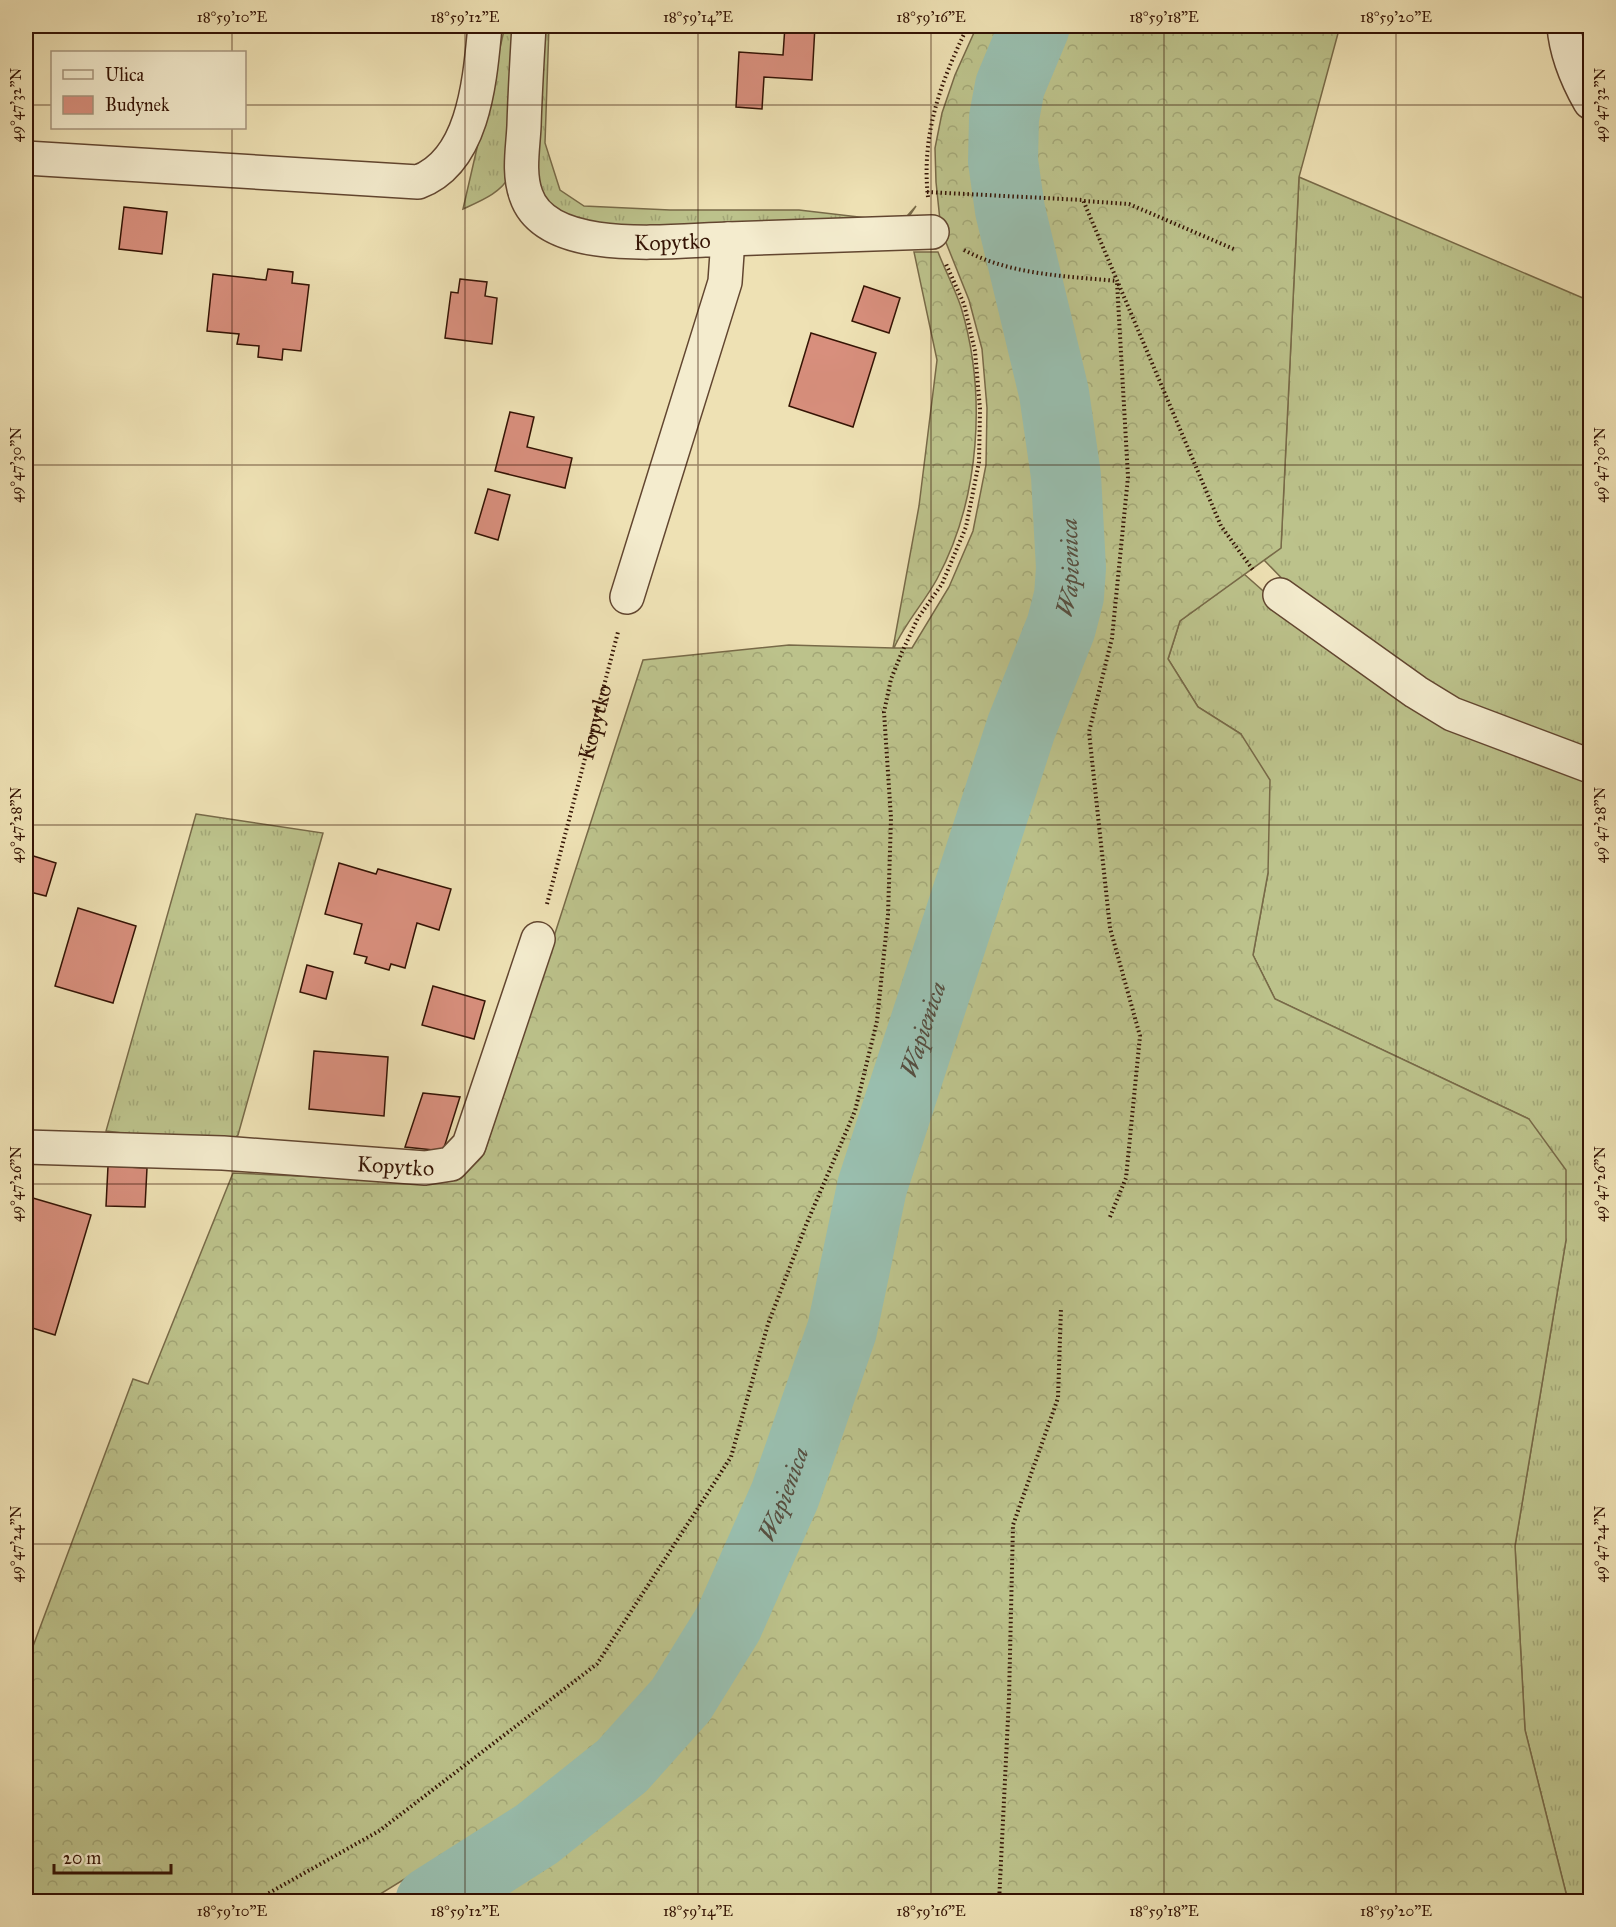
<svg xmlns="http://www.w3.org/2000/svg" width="1616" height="1927" font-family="'IM FELL Great Primer',serif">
<defs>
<pattern id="grass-tufts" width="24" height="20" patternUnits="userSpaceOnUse" patternTransform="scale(1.5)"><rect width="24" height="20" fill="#bcc28b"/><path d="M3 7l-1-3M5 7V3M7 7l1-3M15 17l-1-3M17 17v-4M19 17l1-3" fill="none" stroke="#a2a676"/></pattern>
<pattern id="forest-crowns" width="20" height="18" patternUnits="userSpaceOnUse" patternTransform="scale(1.5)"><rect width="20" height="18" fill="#bcc28b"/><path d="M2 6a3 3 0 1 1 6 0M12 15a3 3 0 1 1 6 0" fill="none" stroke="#a2a676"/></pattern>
</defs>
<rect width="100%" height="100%" fill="#eee1b4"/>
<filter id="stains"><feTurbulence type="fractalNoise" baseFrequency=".00333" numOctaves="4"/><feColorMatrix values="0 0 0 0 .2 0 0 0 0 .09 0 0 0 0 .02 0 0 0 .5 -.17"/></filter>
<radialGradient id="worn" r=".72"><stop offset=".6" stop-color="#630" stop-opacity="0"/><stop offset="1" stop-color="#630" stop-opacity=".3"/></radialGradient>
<path fill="url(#grass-tufts)" stroke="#786a48" stroke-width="1.5" d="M 505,26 L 520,26 L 511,174 C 501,193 483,200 463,209 Z
M 540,26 L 549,26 L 545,143 L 560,190 L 584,206 L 670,210 L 799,210 L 893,221 L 907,216 L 916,206 L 906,221 L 601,231 L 551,206 L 540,190 L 532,133 Z
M 1299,177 L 1590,301 L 1590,712 L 1583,750 L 1456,700 L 1295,592 L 1264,560 L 1281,547 Z
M 1244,574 L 1278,604 L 1590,776 L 1590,1901 L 1575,1901 L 1567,1897 L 1525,1730 L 1515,1546 L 1566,1240 L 1529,1119 L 1275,999 L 1253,955 L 1268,873 L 1241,734 L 1198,707 L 1168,659 L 1180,621 Z
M 196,814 L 323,833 L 238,1135 L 232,1140 L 171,1139 L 106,1131 Z"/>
<path fill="url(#forest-crowns)" stroke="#786a48" stroke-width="1.5" d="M 977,26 L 1012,26 L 1003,45 L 990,91 L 981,140 L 983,180 L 1036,399 L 1046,477 L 1051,562 L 1042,617 L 1003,712 L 951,884 L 862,1146 L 822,1291 L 753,1493 L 706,1602 L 630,1719 L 520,1808 L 369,1901 L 26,1901 L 26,1665 L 133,1379 L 148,1384 L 233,1173 L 428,1182 C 453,1179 468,1174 484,1154 L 643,660 L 789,645 L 893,648 L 919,506 L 937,360 L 914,252 L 938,252 C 945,270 955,289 961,307 C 987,394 980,499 937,579 C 924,603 905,623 894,648 L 912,648 L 949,587 L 973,531 L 986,465 L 987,408 L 982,349 L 969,300 L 941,230 L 936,182 L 935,148 L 942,113 L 955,75 Z
M 1060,26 L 1340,26 L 1299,177 L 1281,548 L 1180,621 L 1168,659 L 1198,707 L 1241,734 L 1270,780 L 1268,873 L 1253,955 L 1275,999 L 1529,1119 L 1566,1170 L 1566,1240 L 1515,1546 L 1525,1730 L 1567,1897 L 1575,1901 L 465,1901 L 546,1849 L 632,1778 L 693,1714 L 746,1631 L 805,1504 L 865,1341 L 893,1190 L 1041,738 L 1084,628 L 1092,574 L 1087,476 L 1075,390 L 1029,185 L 1025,137 L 1030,99 L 1043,58 Z"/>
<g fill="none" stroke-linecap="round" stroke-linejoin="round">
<path stroke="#99beae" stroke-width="70" id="s1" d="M 430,1902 L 537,1834 L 622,1766 L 681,1700 L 728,1624 L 785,1495 L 842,1330 L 872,1187 L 1021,728 L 1061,627 L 1069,596 L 1071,568 L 1066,476 L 1054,393 L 1010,210 L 1003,161 L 1004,118 L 1010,86 L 1035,26"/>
</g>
<path fill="#d88f7d" stroke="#341304" stroke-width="1.5" d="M 785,26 L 815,26 L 812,80 L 764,77 L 762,109 L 736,107 L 739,52 L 783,55 Z
M 124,207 L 167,212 L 162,254 L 119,249 Z
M 268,269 L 293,272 L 292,283 L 309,285 L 301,351 L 283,349 L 282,360 L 258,357 L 259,346 L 237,344 L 239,334 L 207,331 L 213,274 L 266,280 Z
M 460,279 L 487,282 L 485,296 L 497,298 L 492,344 L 445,338 L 451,292 L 458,293 Z
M 864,286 L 900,298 L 889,333 L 852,321 Z
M 811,333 L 876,353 L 853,427 L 789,406 Z
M 510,412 L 534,417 L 527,447 L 572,458 L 565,488 L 495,471 Z
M 488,489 L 510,495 L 498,540 L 475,533 Z
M 27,854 L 56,863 L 46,896 L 26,891 Z
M 339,863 L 376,874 L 378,869 L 451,889 L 439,930 L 417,923 L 405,968 L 391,964 L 389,970 L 365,963 L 367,957 L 354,954 L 362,924 L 325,914 Z
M 78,908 L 136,926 L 113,1003 L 55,986 Z
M 307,965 L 333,972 L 326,999 L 300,992 Z
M 433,986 L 485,1001 L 474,1039 L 422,1025 Z
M 314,1051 L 388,1057 L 384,1116 L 309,1109 Z
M 423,1093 L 460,1097 L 443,1151 L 405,1147 Z
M 108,1166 L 147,1168 L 145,1207 L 106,1206 Z
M 26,1196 L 91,1215 L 55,1335 L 26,1326 Z"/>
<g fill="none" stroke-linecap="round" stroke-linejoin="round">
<defs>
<g id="minor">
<path id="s3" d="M 529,26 C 527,59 525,93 524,126 C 523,148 518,173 526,195 C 547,258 675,240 728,239 L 725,282 L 627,597"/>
<path d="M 1564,26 C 1566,52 1577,79 1590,102"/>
<path d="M 26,158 L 418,182 C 475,161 480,77 485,26"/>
<path d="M 728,239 L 932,232"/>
<path d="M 1280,595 L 1416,692 L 1452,714 L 1590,766"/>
<path id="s4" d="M 26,1147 L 223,1153 L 425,1168 L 451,1164 L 469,1145 L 538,939"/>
</g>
</defs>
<use href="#minor" stroke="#624630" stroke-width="36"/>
<g stroke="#341304" stroke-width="4" stroke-dasharray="1.5 3" stroke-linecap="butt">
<path d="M 927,192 L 1083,200 L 1221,526 L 1253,570"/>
<path d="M 928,197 C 921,134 941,81 968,26"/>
<path d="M 1084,201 L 1129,204 L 1236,250"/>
<path d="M 964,250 C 1011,275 1065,276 1117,281"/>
<path id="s2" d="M 547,904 L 618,632"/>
<path d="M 1110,1217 L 1126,1178 L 1140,1036 L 1110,928 L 1089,732 L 1112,638 L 1128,477 L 1117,282"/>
<path d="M 253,1902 L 379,1831 L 597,1664 L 731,1457 L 768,1324 L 806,1225 L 855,1111 L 877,1021 L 888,915 L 891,818 L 884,712 L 891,679 L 902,652 L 918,618 L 942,584 L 966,527 L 979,462 L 980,409 L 975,351 L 964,304 L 946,264"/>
<path d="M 999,1902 L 1009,1698 L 1013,1525 L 1058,1398 L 1061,1308"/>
</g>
<use href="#minor" stroke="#f4ecce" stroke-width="33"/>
</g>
<path fill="none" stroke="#341304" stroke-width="1.5" stroke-opacity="0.45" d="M 232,26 L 232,52M 465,26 L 465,1902M 698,26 L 698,1902M 931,26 L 931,1902M 1164,26 L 1164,1902M 1396,26 L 1396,1902M 26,105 L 52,105M 244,105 L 1590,105M 232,128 L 232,1902M 26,465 L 1590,465M 26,825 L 1590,825M 26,1184 L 1590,1184M 26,1544 L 1590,1544"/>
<g text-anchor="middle" stroke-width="4.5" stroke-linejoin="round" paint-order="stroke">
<g font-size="22" fill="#341304" stroke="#f4ecce">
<text dy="8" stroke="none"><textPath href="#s3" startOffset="333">Kopytko</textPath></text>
<text dy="8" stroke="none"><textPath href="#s2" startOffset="188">Kopytko</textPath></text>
<text dy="8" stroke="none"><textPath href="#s4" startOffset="370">Kopytko</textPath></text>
</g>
<g font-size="24" font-style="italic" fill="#574f40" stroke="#f4ecce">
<text dy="8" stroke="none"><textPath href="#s1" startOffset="1527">Wapienica</textPath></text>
<text dy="8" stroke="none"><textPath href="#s1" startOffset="1041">Wapienica</textPath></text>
<text dy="8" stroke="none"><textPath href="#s1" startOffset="555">Wapienica</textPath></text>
</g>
</g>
<rect width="1616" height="1927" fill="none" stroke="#eee1b4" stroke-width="66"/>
<rect x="51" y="51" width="195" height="78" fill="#f4ecce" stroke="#a7957d" stroke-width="1.5"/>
<rect x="63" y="70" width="30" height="9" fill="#f4ecce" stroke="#a7957d" stroke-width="1.5"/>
<text x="105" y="81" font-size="18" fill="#341304">Ulica</text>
<rect x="63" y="96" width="30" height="18" fill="#d88f7d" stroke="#a7957d" stroke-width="1.5"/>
<text x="105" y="111" font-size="18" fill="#341304">Budynek</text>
<path d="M54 1864v9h117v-9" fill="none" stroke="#341304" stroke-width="3"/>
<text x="63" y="1864" font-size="18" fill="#341304" stroke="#f4ecce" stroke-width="4.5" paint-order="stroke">20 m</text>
<rect x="33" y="33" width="1550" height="1861" fill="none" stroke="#341304" stroke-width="2"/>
<g font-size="15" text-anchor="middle" fill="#341304">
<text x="232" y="22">18°59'10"E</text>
<text x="465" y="22">18°59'12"E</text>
<text x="698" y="22">18°59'14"E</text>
<text x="931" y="22">18°59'16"E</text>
<text x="1164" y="22">18°59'18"E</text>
<text x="1396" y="22">18°59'20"E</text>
<text transform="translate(16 105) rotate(-90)" y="5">49°47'32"N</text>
<text transform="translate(1600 105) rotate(-90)" y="5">49°47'32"N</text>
<text transform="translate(16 465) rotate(-90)" y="5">49°47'30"N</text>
<text transform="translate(1600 465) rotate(-90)" y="5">49°47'30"N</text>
<text transform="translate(16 825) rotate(-90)" y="5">49°47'28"N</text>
<text transform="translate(1600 825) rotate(-90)" y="5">49°47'28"N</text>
<text transform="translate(16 1184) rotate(-90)" y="5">49°47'26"N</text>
<text transform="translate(1600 1184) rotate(-90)" y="5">49°47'26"N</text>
<text transform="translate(16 1544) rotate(-90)" y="5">49°47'24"N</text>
<text transform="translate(1600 1544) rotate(-90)" y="5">49°47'24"N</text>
<text x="232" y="1916">18°59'10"E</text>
<text x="465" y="1916">18°59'12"E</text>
<text x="698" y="1916">18°59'14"E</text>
<text x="931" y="1916">18°59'16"E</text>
<text x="1164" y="1916">18°59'18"E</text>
<text x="1396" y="1916">18°59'20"E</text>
</g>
<rect width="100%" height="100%" filter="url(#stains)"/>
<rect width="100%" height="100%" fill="url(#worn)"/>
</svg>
